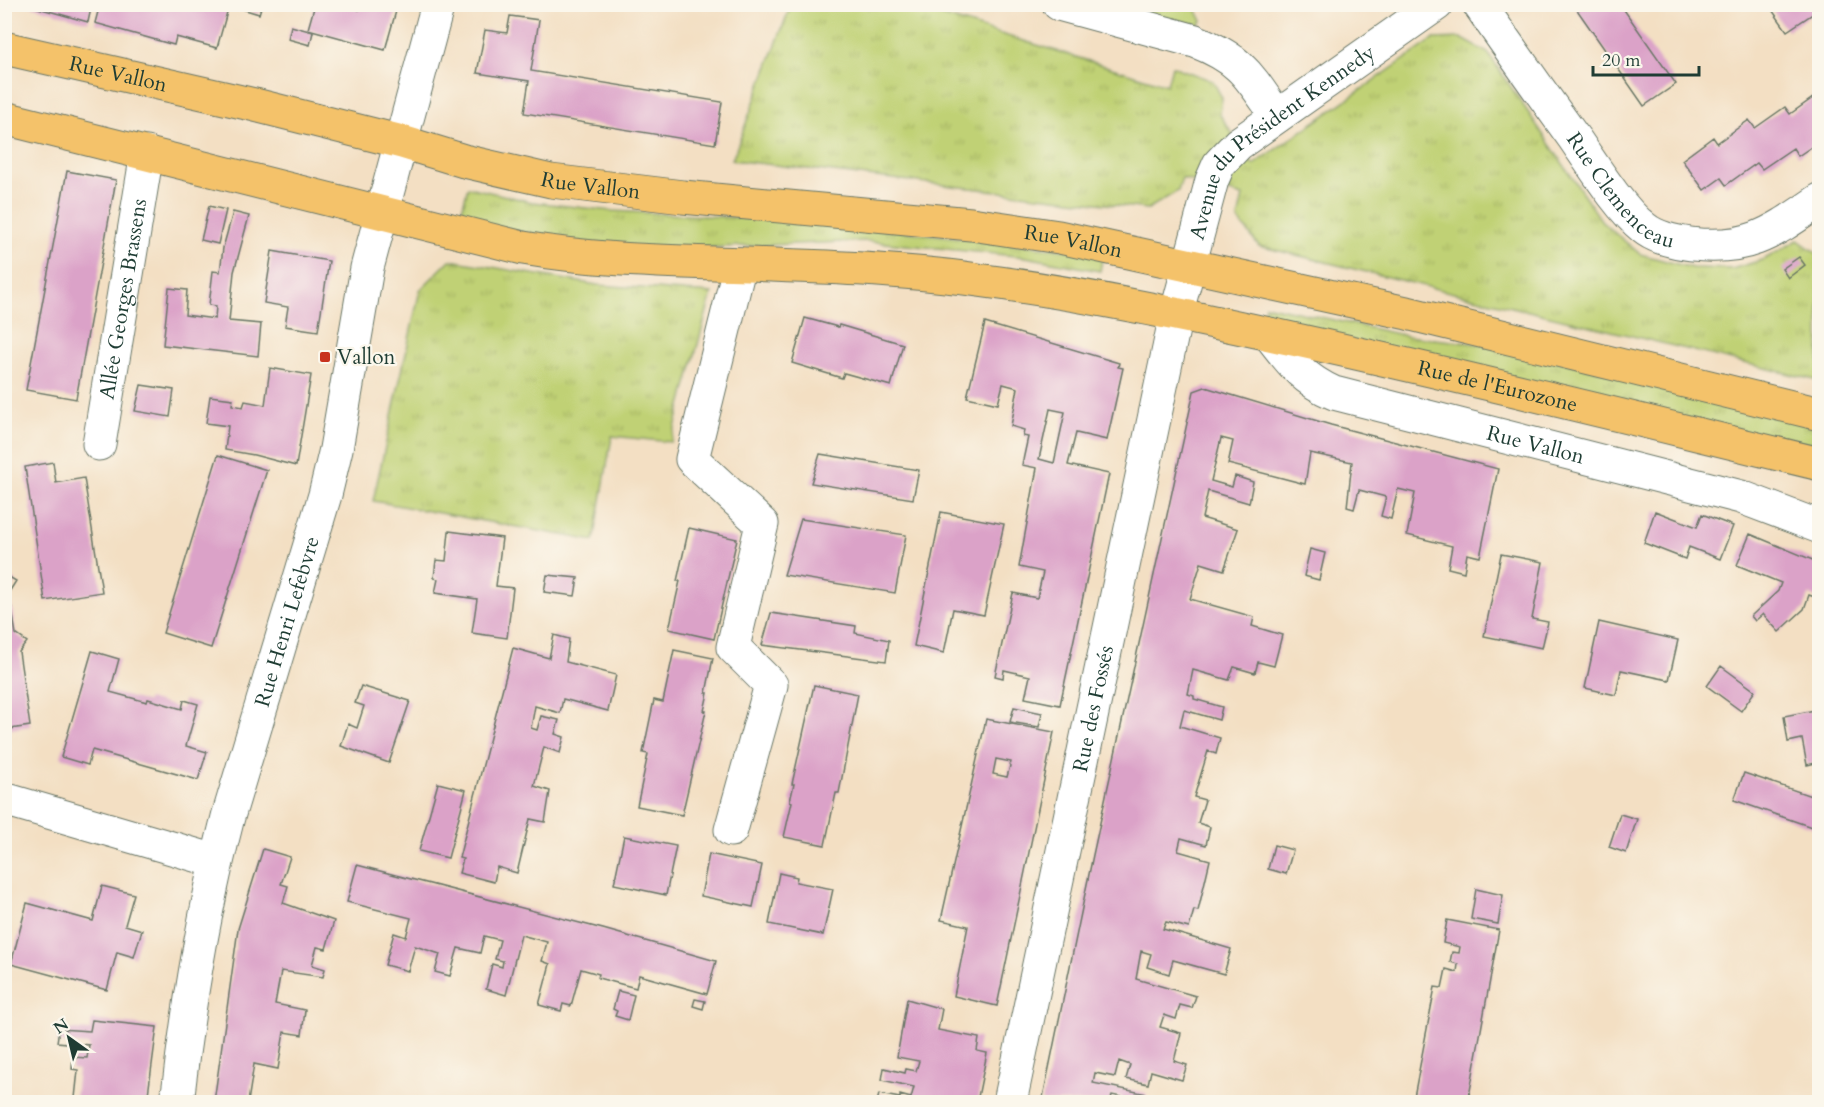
<svg xmlns="http://www.w3.org/2000/svg" width="1824" height="1107" font-family="Cardo,serif">
<defs>
<pattern id="grass-tufts" width="24" height="20" patternUnits="userSpaceOnUse" patternTransform="scale(1.5)"><rect width="24" height="20" fill="#c0d174"/><path d="M3 7l-1-3M5 7V3M7 7l1-3M15 17l-1-3M17 17v-4M19 17l1-3" fill="none" stroke="#a5b465"/></pattern>
</defs>
<rect width="100%" height="100%" fill="#fbf7ec"/>
<filter id="ink" filterUnits="userSpaceOnUse"><feTurbulence type="fractalNoise" baseFrequency=".0167" numOctaves="2"/><feDisplacementMap in="SourceGraphic" scale="12" xChannelSelector="R" yChannelSelector="G"/><feConvolveMatrix kernelMatrix="1 2 1 2 8 2 1 2 1" color-interpolation-filters="sRGB"/></filter>
<filter id="wash" filterUnits="userSpaceOnUse"><feTurbulence type="fractalNoise" baseFrequency=".008" numOctaves="4" result="noise"/><feDisplacementMap in="SourceGraphic" scale="24" xChannelSelector="R" yChannelSelector="G"/><feGaussianBlur stdDeviation="1.35" result="paint"/><feColorMatrix in="noise" values="0 0 0 0 0 0 0 0 0 0 0 0 0 0 0 0 0 1.4 0 .05"/><feComposite in="paint" operator="in"/></filter>
<g filter="url(#wash)">
<rect width="100%" height="100%" fill="#f3dfc3"/>
<path fill="url(#grass-tufts)" stroke="#708754" stroke-width="1.5" d="M 791,5 L 913,5 L 923,10 L 1167,85 L 1172,66 L 1213,81 L 1222,98 L 1220,115 L 1253,165 L 1434,39 L 1461,38 L 1488,53 L 1603,223 L 1640,254 L 1692,268 L 1732,269 L 1765,259 L 1798,240 L 1819,255 L 1819,381 L 1259,246 L 1238,219 L 1243,196 L 1182,178 L 1178,191 L 1148,209 L 732,160 Z
M 1107,5 L 1194,5 L 1202,21 L 1198,25 Z
M 468,187 L 532,202 L 612,211 L 818,222 L 1103,254 L 1100,271 L 1026,257 L 866,241 L 626,251 L 459,221 Z
M 450,260 L 597,285 L 712,293 L 671,442 L 612,436 L 594,541 L 373,501 L 420,290 Z
M 1265,305 L 1407,336 L 1488,345 L 1819,421 L 1819,451 L 1262,320 Z"/>
<g id="blocks">
<path fill="#dba2c8" fill-rule="evenodd" d="M 24,4 L 92,4 L 88,22 Z
M 100,4 L 262,4 L 259,14 L 229,5 L 217,48 L 176,37 L 174,45 L 95,23 Z
M 315,4 L 341,4 L 359,10 L 360,4 L 398,4 L 385,50 L 308,29 Z
M 1573,4 L 1620,4 L 1676,84 L 1644,106 Z
M 1773,4 L 1820,4 L 1820,9 L 1787,31 L 1770,7 Z
M 510,16 L 539,20 L 531,71 L 722,102 L 715,144 L 524,113 L 529,81 L 477,73 L 485,30 L 507,33 Z
M 291,26 L 313,32 L 310,45 L 288,39 Z
M 1820,93 L 1820,141 L 1798,156 L 1793,148 L 1762,169 L 1757,163 L 1726,185 L 1721,178 L 1704,190 L 1682,160 L 1713,137 L 1717,143 L 1749,120 L 1755,128 L 1785,107 L 1790,114 Z
M 67,171 L 116,180 L 76,399 L 26,390 Z
M 209,206 L 226,210 L 218,244 L 201,240 Z
M 233,212 L 249,216 L 234,272 L 229,321 L 261,324 L 258,356 L 163,345 L 169,288 L 187,290 L 185,315 L 215,319 L 216,306 L 209,305 L 213,271 L 220,272 L 223,248 Z
M 272,251 L 329,261 L 318,331 L 285,326 L 288,307 L 264,303 Z
M 1799,257 L 1805,265 L 1788,278 L 1782,269 Z
M 805,318 L 838,327 L 839,325 L 903,344 L 891,386 L 844,373 L 842,378 L 792,363 Z
M 985,323 L 1119,363 L 1118,367 L 1123,368 L 1107,440 L 1076,433 L 1068,465 L 1109,474 L 1060,705 L 1025,698 L 1030,676 L 1004,670 L 1003,678 L 995,676 L 1013,593 L 1037,598 L 1043,572 L 1019,567 L 1037,468 L 1022,465 L 1028,437 L 1023,436 L 1024,430 L 1011,426 L 1018,388 L 1003,384 L 998,404 L 967,397 ZM 1050,409 L 1065,412 L 1054,463 L 1039,459 Z
M 270,368 L 311,375 L 296,466 L 254,455 L 225,450 L 228,426 L 206,423 L 210,396 L 233,399 L 232,405 L 243,407 L 245,401 L 265,405 Z
M 141,385 L 174,390 L 170,417 L 135,411 Z
M 1205,387 L 1331,425 L 1498,469 L 1480,557 L 1467,554 L 1464,572 L 1448,568 L 1452,546 L 1407,535 L 1415,493 L 1398,489 L 1391,519 L 1381,516 L 1386,497 L 1359,490 L 1354,509 L 1347,507 L 1352,462 L 1310,453 L 1305,484 L 1228,464 L 1233,441 L 1221,438 L 1211,481 L 1232,487 L 1235,476 L 1253,482 L 1249,503 L 1208,491 L 1202,518 L 1238,529 L 1224,570 L 1201,563 L 1190,599 L 1254,617 L 1252,626 L 1282,635 L 1274,666 L 1258,662 L 1255,673 L 1234,667 L 1229,680 L 1193,670 L 1188,694 L 1194,696 L 1194,699 L 1222,707 L 1219,720 L 1184,710 L 1180,726 L 1220,738 L 1216,754 L 1208,751 L 1194,797 L 1205,800 L 1198,823 L 1210,827 L 1206,845 L 1181,838 L 1178,851 L 1210,860 L 1198,911 L 1194,910 L 1189,928 L 1166,922 L 1163,929 L 1231,949 L 1224,974 L 1173,960 L 1169,974 L 1147,967 L 1151,954 L 1141,951 L 1136,979 L 1196,996 L 1192,1008 L 1180,1005 L 1176,1019 L 1164,1015 L 1160,1027 L 1181,1033 L 1174,1061 L 1187,1065 L 1182,1080 L 1151,1071 L 1148,1084 L 1126,1079 L 1130,1065 L 1119,1061 L 1115,1077 L 1095,1073 L 1093,1083 L 1147,1094 L 1145,1102 L 1121,1102 L 1122,1097 L 1112,1095 L 1110,1102 L 1042,1102 L 1093,855 L 1194,391 Z
M 820,454 L 919,470 L 913,499 L 811,483 Z
M 218,455 L 267,470 L 211,648 L 163,633 Z
M 53,462 L 56,483 L 84,478 L 102,592 L 45,601 L 25,467 Z
M 1655,511 L 1697,527 L 1702,514 L 1733,526 L 1720,559 L 1689,547 L 1685,559 L 1644,543 Z
M 941,512 L 1004,524 L 984,615 L 953,609 L 944,653 L 914,646 Z
M 801,519 L 906,535 L 895,593 L 784,575 Z
M 689,528 L 737,539 L 714,639 L 669,629 L 680,581 L 677,581 Z
M 449,531 L 502,538 L 496,586 L 513,588 L 507,638 L 472,633 L 477,599 L 435,593 L 438,579 L 434,578 L 436,560 L 446,561 Z
M 1750,534 L 1820,563 L 1820,599 L 1809,595 L 1804,609 L 1779,632 L 1763,614 L 1755,621 L 1751,616 L 1778,591 L 1781,583 L 1737,565 Z
M 1310,549 L 1325,553 L 1319,580 L 1304,576 Z
M 1501,554 L 1543,562 L 1532,619 L 1548,622 L 1542,648 L 1484,636 Z
M 4,574 L 16,581 L 9,592 L 16,634 L 27,642 L 19,652 L 30,726 L 4,730 Z
M 547,575 L 578,578 L 575,596 L 544,592 Z
M 771,613 L 856,626 L 855,633 L 889,640 L 886,661 L 762,645 Z
M 1599,622 L 1678,640 L 1669,680 L 1621,670 L 1616,695 L 1585,688 Z
M 554,635 L 569,639 L 566,662 L 616,675 L 608,711 L 563,699 L 560,713 L 535,706 L 531,728 L 537,730 L 541,716 L 559,720 L 555,734 L 564,737 L 560,753 L 544,747 L 534,786 L 550,791 L 545,822 L 530,819 L 517,873 L 497,867 L 494,882 L 459,873 L 463,859 L 459,858 L 513,648 L 549,658 Z
M 674,650 L 713,658 L 706,693 L 708,693 L 704,711 L 706,711 L 682,815 L 637,806 L 648,754 L 643,753 L 654,700 L 663,702 Z
M 92,651 L 119,659 L 110,692 L 147,702 L 148,699 L 182,709 L 184,700 L 198,704 L 186,746 L 207,752 L 198,780 L 92,750 L 88,765 L 61,757 Z
M 1721,666 L 1755,691 L 1741,711 L 1707,686 Z
M 814,685 L 858,694 L 839,793 L 836,793 L 825,845 L 784,837 L 792,802 L 790,801 L 794,784 L 792,784 Z
M 361,686 L 410,701 L 389,763 L 341,746 L 348,724 L 357,728 L 364,706 L 355,703 Z
M 1014,707 L 1042,713 L 1039,727 L 1010,722 Z
M 1820,709 L 1820,762 L 1807,765 L 1802,739 L 1788,742 L 1784,716 Z
M 986,719 L 1054,732 L 997,1006 L 954,996 L 968,926 L 941,920 ZM 996,759 L 1011,762 L 1007,777 L 993,774 Z
M 1744,773 L 1820,799 L 1820,830 L 1734,800 Z
M 438,783 L 466,790 L 448,858 L 419,851 Z
M 1620,814 L 1637,819 L 1626,853 L 1609,847 Z
M 624,836 L 676,846 L 666,895 L 614,884 Z
M 1274,845 L 1293,850 L 1286,874 L 1268,869 Z
M 263,849 L 290,857 L 281,884 L 288,886 L 283,903 L 334,921 L 326,949 L 317,947 L 312,965 L 325,969 L 323,977 L 281,971 L 275,1004 L 305,1010 L 302,1035 L 284,1032 L 278,1069 L 254,1064 L 248,1102 L 214,1102 L 238,929 Z
M 709,854 L 762,865 L 753,907 L 701,896 Z
M 357,865 L 603,929 L 716,961 L 707,994 L 639,975 L 636,988 L 598,978 L 599,974 L 581,969 L 571,1006 L 563,1004 L 561,1011 L 539,1005 L 550,964 L 542,961 L 547,942 L 521,935 L 506,995 L 486,989 L 492,964 L 502,967 L 503,961 L 495,959 L 500,940 L 484,936 L 480,953 L 458,948 L 450,976 L 435,972 L 440,954 L 415,946 L 408,971 L 385,965 L 394,933 L 406,937 L 411,918 L 347,902 Z
M 779,873 L 797,877 L 796,882 L 833,889 L 823,935 L 769,924 Z
M 102,886 L 134,894 L 125,925 L 142,930 L 134,957 L 117,952 L 107,990 L 11,964 L 27,903 L 93,921 Z
M 1476,889 L 1503,895 L 1498,924 L 1471,919 Z
M 1447,920 L 1499,930 L 1468,1102 L 1413,1102 L 1435,987 L 1442,988 L 1446,969 L 1457,972 L 1458,964 L 1450,962 L 1452,952 L 1459,953 L 1460,947 L 1443,943 Z
M 618,991 L 634,995 L 628,1020 L 615,1016 L 617,1011 L 613,1009 Z
M 695,999 L 705,1001 L 703,1009 L 693,1006 Z
M 907,999 L 942,1009 L 938,1030 L 979,1038 L 977,1051 L 987,1053 L 977,1102 L 877,1102 L 879,1094 L 900,1098 L 900,1095 L 911,1098 L 914,1087 L 882,1080 L 884,1068 L 905,1073 L 906,1069 L 916,1071 L 919,1061 L 897,1057 Z
M 92,1020 L 157,1027 L 147,1102 L 81,1102 L 82,1099 L 75,1098 L 78,1070 L 72,1069 L 73,1057 L 87,1058 L 89,1045 L 57,1042 L 59,1029 L 90,1031 Z"/>
</g>
</g>
<g filter="url(#ink)">
<use href="#blocks" fill-opacity="0" stroke="#697666" stroke-width="1.5"/>
<g fill="none" stroke-linecap="round" stroke-linejoin="round">
<defs>
<g id="minor">
<path d="M 1059,4 L 1195,41 C 1243,60 1249,76 1277,116"/>
<path id="s1" d="M 1479,4 C 1510,49 1542,94 1574,138 C 1592,164 1620,209 1644,228 C 1656,238 1675,242 1691,244 C 1750,251 1773,232 1820,200"/>
<path id="s2" d="M 1269,334 C 1290,361 1302,379 1334,393 L 1741,497 L 1820,527"/>
<path id="s3" d="M 99,444 L 147,153"/>
<path d="M 4,799 L 216,861"/>
<path d="M 731,830 L 771,685 L 733,647 L 762,524 L 692,459 L 740,264"/>
<path id="s4" d="M 177,1102 C 188,1006 204,910 228,817 L 325,495 L 336,449 L 367,268 L 438,4"/>
<path id="s5" d="M 1010,1102 L 1176,315 L 1212,180 L 1219,164 L 1238,144 L 1437,4"/>
</g>
<g id="primary">
<path id="s6" d="M 4,48 L 255,105 L 402,142 L 464,161 L 551,181 L 683,197 L 971,224 L 1059,237 L 1407,313 L 1820,414"/>
<path id="s7" d="M 4,118 L 523,248 C 587,259 649,261 714,263 C 802,266 891,268 978,280 C 1085,294 1192,317 1297,340 C 1472,378 1646,422 1820,464"/>
</g>
</defs>
<use href="#minor" stroke="#697666" stroke-width="35"/>
<use href="#primary" stroke="#697666" stroke-width="35"/>
<use href="#minor" stroke="#fff" stroke-width="33"/>
<use href="#primary" stroke="#f4c26a" stroke-width="33"/>
</g>
</g>
<rect fill="#c8321e" stroke="#fbf7ec" stroke-width="2" x="319" y="351" width="12" height="12" rx="3"/>
<g text-anchor="middle" stroke-width="4.5" stroke-linejoin="round" paint-order="stroke">
<g font-size="21" fill="#1f3d34" stroke="#fbf7ec">
<text dy="7" stroke="none"><textPath href="#s6" startOffset="117">Rue Vallon</textPath></text>
<text dy="7" stroke="none"><textPath href="#s5" startOffset="1018">Avenue du Président Kennedy</textPath></text>
<text dy="7" stroke="none"><textPath href="#s1" startOffset="236">Rue Clemenceau</textPath></text>
<text dy="7" stroke="none"><textPath href="#s6" startOffset="603">Rue Vallon</textPath></text>
<text dy="7" stroke="none"><textPath href="#s6" startOffset="1089">Rue Vallon</textPath></text>
<text dy="7" stroke="none"><textPath href="#s3" startOffset="147">Allée Georges Brassens</textPath></text>
<text dy="7" stroke="none"><textPath href="#s7" startOffset="1522">Rue de l'Eurozone</textPath></text>
<text dy="7" stroke="none"><textPath href="#s2" startOffset="297">Rue Vallon</textPath></text>
<text dy="7" stroke="none"><textPath href="#s4" startOffset="494">Rue Henri Lefebvre</textPath></text>
<text dy="7" stroke="none"><textPath href="#s5" startOffset="402">Rue des Fossés</textPath></text>
</g>
<g font-size="21" fill="#1f3d34" stroke="#fbf7ec" text-anchor="start">
<text x="337" y="364">Vallon</text>
</g>
</g>
<rect width="1824" height="1107" fill="none" stroke="#fbf7ec" stroke-width="24"/>
<g transform="translate(69 1038) rotate(326)" stroke="#fbf7ec" stroke-width="4.5" paint-order="stroke">
<path d="M0-4.5L10 22L0 15L-10 22Z" fill="#1f3d34"/>
<text y="-9" font-size="16" font-weight="bold" text-anchor="middle" fill="#1f3d34">N</text>
</g>
<path d="M1593 66v9h106v-9" fill="none" stroke="#1f3d34" stroke-width="3"/>
<text x="1602" y="66" font-size="18" fill="#1f3d34" stroke="#fbf7ec" stroke-width="4.5" paint-order="stroke">20 m</text>
</svg>
